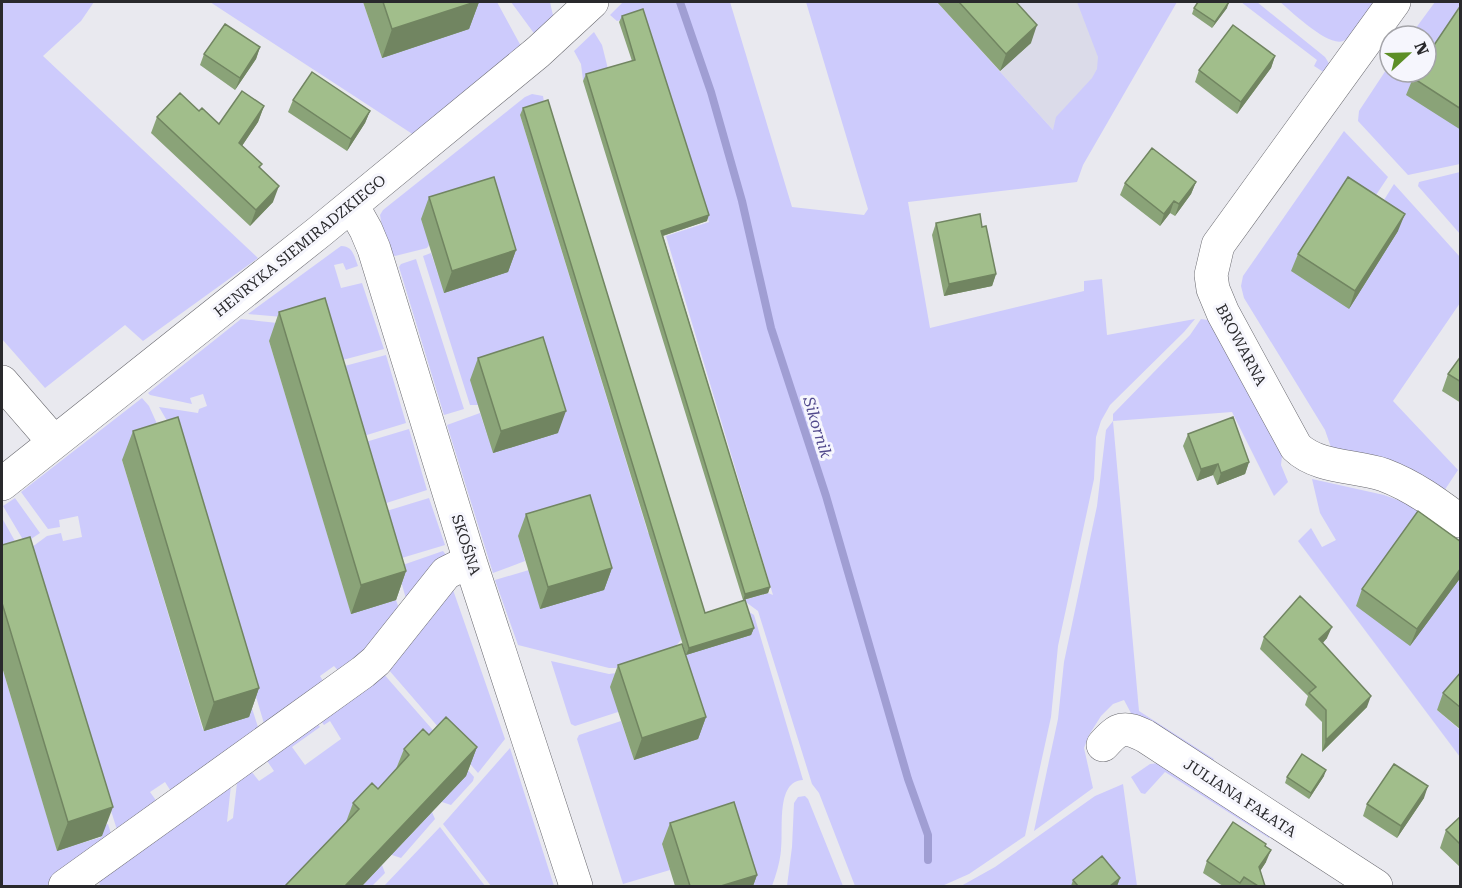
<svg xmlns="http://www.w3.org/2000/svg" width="1462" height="888" font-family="'Roboto Serif',serif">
<rect width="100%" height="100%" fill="#e9e9ef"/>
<path fill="#dbdbe9" d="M 937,2 L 1083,2 L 1112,77 L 1053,130 Z"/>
<path fill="#cdcbfc" d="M 2,2 L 94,2 L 81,21 L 43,56 L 258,258 L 143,341 L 125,325 L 45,388 L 2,339 Z
M 210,2 L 363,2 L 382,58 L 465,2 L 497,2 L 522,48 L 417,137 Z
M 511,2 L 550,2 L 554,20 L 536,36 Z
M 623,2 L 730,2 L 792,207 L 864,215 L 868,209 L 806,2 L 937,2 L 1053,130 L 1056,117 L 1092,78 L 1097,69 L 1098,57 L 1077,2 L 1177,2 L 1083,165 L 1077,182 L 908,202 L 930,328 L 1084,291 L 1084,281 L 1102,279 L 1107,335 L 1195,319 L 1184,332 L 1110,405 L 1101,421 L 1096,437 L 1094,479 L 1058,646 L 1051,717 L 1025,836 L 969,874 L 942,886 L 855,886 L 819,793 L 812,784 L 758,611 L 743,600 L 768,593 L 773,595 L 666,236 L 709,222 L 643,14 L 617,21 L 610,15 Z
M 1241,2 L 1257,2 L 1325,57 L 1330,65 L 1325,73 L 1314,66 L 1317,60 Z
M 1280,2 L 1376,2 C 1369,10 1352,38 1343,41 C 1328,47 1291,11 1280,2 Z
M 1435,2 L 1460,2 L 1460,22 L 1426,65 L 1426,36 L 1410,36 Z
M 594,32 L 602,45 L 609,73 L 583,80 L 581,64 L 574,51 Z
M 1390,64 L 1390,72 L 1421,72 L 1460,130 L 1460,164 L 1408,175 L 1358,121 L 1359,111 Z
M 532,94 L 543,96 L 545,108 L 520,115 L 648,533 L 673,526 L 675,531 L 650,539 L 676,622 L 701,615 L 676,646 L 670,651 L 617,668 L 609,668 L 518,645 L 495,580 L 529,570 L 518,535 L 525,561 L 493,573 L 447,425 L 480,413 L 493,453 L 478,405 L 470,405 L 423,256 L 431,253 L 444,292 L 429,245 L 427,248 L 395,256 L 390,254 L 381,221 L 380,215 L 383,210 L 525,97 Z
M 1344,131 L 1388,177 L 1366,210 L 1292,271 L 1349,308 L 1374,216 L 1394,184 L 1460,257 L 1460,303 L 1393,401 L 1458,470 L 1444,491 L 1333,453 L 1325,430 L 1244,298 L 1241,286 L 1243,276 Z
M 1460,172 L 1460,234 L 1418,186 L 1419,182 Z
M 341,246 C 353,246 354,256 358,266 L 346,270 L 343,263 L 334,265 L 341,288 L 362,283 L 384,349 L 335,362 L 317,320 L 248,314 Z
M 416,259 L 464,409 L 444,415 L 399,267 L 401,264 Z
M 241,319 L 315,327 L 269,341 L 351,613 L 396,600 L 401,614 L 342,675 L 334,666 L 320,676 L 327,687 L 266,730 L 180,443 L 159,407 L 198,413 L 199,409 L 207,406 L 203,394 L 190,398 L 192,404 L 150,395 L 148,393 Z
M 1201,319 L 1208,320 L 1282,456 L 1281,465 L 1288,482 L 1274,496 L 1232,412 L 1113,421 L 1139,711 L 1214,759 L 1210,766 L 1132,715 L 1124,700 L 1113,704 L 1101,716 L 1089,735 L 1084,748 L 1093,788 L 1034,831 L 1058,719 L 1064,662 L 1097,506 L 1106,430 L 1113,421 L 1113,414 L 1190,335 Z
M 386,355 L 406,423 L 357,438 L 337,368 Z
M 142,398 L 149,406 L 167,446 L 122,460 L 203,730 L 246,690 L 258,727 L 174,796 L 165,782 L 150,792 L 160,806 L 119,836 L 28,550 L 47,536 L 61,533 L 63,541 L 82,537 L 78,516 L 59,520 L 60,527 L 48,529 L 21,492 Z
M 409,429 L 427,490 L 377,506 L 359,444 Z
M 1312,479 L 1384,495 L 1403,502 L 1448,528 L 1435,546 L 1460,577 L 1460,682 L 1437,710 L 1460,730 L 1460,757 L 1298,541 L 1311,528 L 1322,547 L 1336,540 L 1320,513 Z
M 15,498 L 40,533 L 25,543 L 3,506 Z
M 429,498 L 445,545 L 395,560 L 380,513 Z
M 2,518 L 20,550 L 2,571 Z
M 443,551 L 447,556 L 408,606 L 397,567 Z
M 451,584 L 505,739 L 478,773 L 388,669 Z
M 743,608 L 754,615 L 803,780 C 775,781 784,831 781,850 C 780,862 776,875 772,886 L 746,886 L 662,844 L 670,870 L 623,884 L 577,739 L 579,735 L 621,721 L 634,760 L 698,739 L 618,712 L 575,726 L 571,724 L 551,661 L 609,674 L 616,673 L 680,649 L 704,619 Z
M 2,667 L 57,850 L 102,837 L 99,827 L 108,824 L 112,837 L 111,841 L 48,886 L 2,886 Z
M 382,672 L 474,777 L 473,781 L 451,805 L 439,801 L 447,796 L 466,776 L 302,886 L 100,886 L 98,875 L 232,776 L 227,822 L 233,818 L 238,774 L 248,767 L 259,781 L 274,771 L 263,755 L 314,719 L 320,727 L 292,747 L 305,765 L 341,739 L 330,721 L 324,725 L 317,716 Z
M 510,748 L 554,886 L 491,886 L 443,824 Z
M 1159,763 L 1271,836 L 1269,838 L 1165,772 L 1145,794 L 1141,793 L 1131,777 L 1150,764 Z
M 1123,784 L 1137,886 L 1116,886 L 1098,865 L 1072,886 L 961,886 L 995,867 L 1095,796 Z
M 805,796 L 808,799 L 843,886 L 787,886 L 792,847 L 794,803 L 798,797 Z
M 432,812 L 435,819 L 401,858 L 389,854 L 396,850 Z
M 440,827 L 485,886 L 384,886 Z
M 382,865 L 385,873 L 372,886 L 362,886 Z"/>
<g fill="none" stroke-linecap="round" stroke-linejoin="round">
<path stroke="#a09ed3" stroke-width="8" d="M 680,2 L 711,92 L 742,201 L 771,328 L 826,496 L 908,779 L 928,835 L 928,860"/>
<defs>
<path id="minor" d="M 1394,2 L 1218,245 L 1211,275 L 1213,289 L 1223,313 L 1296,447 C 1319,469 1356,465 1384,475 C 1413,486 1436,503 1460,521
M 352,205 L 366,230 L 374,249 L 470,561 L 576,886
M 2,382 L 54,442
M 2,484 L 319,232 L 538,52 L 592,2
M 1103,745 C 1119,727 1124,726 1145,736 L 1376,886
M 65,886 L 363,672 L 376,661 L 446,573 L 470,561"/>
</defs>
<use href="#minor" stroke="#6a6a70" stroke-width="34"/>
<use href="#minor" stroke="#fff" stroke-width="33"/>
</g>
<path fill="#8aa378" d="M 363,2 L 479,2 L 469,29 L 382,58 Z
M 937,2 L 1016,2 L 1031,43 L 1000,71 Z
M 1461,5 L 1461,130 L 1406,95 L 1413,78 Z
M 1194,8 L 1227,8 L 1212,28 L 1192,14 Z
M 622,16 L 707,221 L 663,236 L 770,587 L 768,593 L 743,600 L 583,81 L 586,74 L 632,61 L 619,22 Z
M 260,47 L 256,59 L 235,90 L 200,65 L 204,54 Z
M 1275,56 L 1271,68 L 1237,114 L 1195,82 L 1199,70 Z
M 293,100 L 370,111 L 365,123 L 347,151 L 288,112 Z
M 264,106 L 258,122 L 242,146 L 260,168 L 273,202 L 250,226 L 151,133 L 157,117 L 199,111 L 219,124 Z
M 523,108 L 705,613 L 754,628 L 751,635 L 686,655 L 520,115 Z
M 1196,182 L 1191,194 L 1175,216 L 1170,213 L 1160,226 L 1120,195 L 1125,183 Z
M 429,197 L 516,250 L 508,272 L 444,293 L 421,219 Z
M 936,223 L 996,274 L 992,286 L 944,296 L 932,235 Z
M 1398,231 L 1349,309 L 1291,271 L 1298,254 Z
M 279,312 L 406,571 L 396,600 L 351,614 L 269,341 Z
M 1461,356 L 1461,403 L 1442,391 L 1448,374 Z
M 478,358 L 558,433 L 493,453 L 470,380 Z
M 133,431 L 259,688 L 249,717 L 204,731 L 122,460 Z
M 1188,434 L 1249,462 L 1245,474 L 1217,485 L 1213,475 L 1197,481 L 1183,446 Z
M 526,514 L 612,568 L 604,590 L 540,609 L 518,536 Z
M 1461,542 L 1461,577 L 1410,646 L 1356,606 L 1362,589 Z
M 2,545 L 102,836 L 57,851 L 2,667 Z
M 1264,637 L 1327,638 L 1323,643 L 1367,707 L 1322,752 L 1322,722 L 1305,705 L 1308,696 L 1260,649 Z
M 618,665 L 706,717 L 698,739 L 634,760 L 610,687 Z
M 1461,672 L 1461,730 L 1437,710 L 1443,693 Z
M 429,735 L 477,747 L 466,776 L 362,886 L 285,886 L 346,822 L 353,803 L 378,789 L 396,769 L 404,749 Z
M 1324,776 L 1309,799 L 1285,783 L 1287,777 Z
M 1424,798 L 1397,838 L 1363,816 L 1367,804 Z
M 1461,816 L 1461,868 L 1440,848 L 1446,830 Z
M 670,823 L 757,875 L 753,886 L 675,886 L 662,844 Z
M 1266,844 L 1265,846 L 1266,862 L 1260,871 L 1265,886 L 1223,886 L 1203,873 L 1207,861 Z
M 1120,878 L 1117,886 L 1071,886 L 1073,880 Z"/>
<path fill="#718561" d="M 475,2 L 479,2 L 469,29 L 382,58 L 392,29 Z
M 1229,2 L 1227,8 L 1212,28 L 1215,22 Z
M 1037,25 L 1031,43 L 1000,71 L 1006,54 Z
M 260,47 L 256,59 L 235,90 L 240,78 Z
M 1275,56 L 1271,68 L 1237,114 L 1241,102 Z
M 264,106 L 258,122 L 233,159 L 239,143 Z
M 370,111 L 365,123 L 347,151 L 351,139 Z
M 1196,182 L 1191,194 L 1175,216 L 1179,204 Z
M 279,186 L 273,202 L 250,226 L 256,210 Z
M 1174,201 L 1170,213 L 1160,226 L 1164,214 Z
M 1405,214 L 1398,231 L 1349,309 L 1355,291 Z
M 709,215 L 707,221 L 659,237 L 661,231 Z
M 516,250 L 508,272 L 444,293 L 452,271 Z
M 996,274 L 992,286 L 944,296 L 949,284 Z
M 566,411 L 558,433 L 493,453 L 501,431 Z
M 1249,462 L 1245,474 L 1217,485 L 1221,473 Z
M 1218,464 L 1213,475 L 1197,481 L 1201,469 Z
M 612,568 L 604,590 L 540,609 L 548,587 Z
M 1461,568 L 1461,577 L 1410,646 L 1417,629 Z
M 406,571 L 396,600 L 351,614 L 361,585 Z
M 770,587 L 768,593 L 743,600 L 745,594 Z
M 1332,627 L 1327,638 L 1315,651 L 1319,639 Z
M 754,628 L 751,635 L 686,655 L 689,648 Z
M 259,688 L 249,717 L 204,731 L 214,702 Z
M 1371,696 L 1367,707 L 1322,752 L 1326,740 Z
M 706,717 L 698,739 L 634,760 L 642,738 Z
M 477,747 L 466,776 L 362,886 L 345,886 Z
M 1326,770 L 1324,776 L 1309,799 L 1311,793 Z
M 1428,786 L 1424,798 L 1397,838 L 1401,826 Z
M 113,807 L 102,836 L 57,851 L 68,822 Z
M 1271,850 L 1266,862 L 1255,879 L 1259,867 Z
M 757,875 L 753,886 L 721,886 Z
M 1120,878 L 1117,886 L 1110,886 Z"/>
<path fill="#a1be8b" stroke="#718561" stroke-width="1.5" d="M 383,2 L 475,2 L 392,29 Z
M 959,2 L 1016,2 L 1037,25 L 1006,54 Z
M 1198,2 L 1229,2 L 1215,22 L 1194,8 Z
M 1461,5 L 1461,109 L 1413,78 L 1416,72 L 1426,72 L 1426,57 Z
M 643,9 L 709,215 L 661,231 L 770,587 L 745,594 L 586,74 L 635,60 L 622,16 Z
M 225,24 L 260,47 L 240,78 L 204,54 Z
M 1233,25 L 1275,56 L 1241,102 L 1199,70 Z
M 312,72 L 370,111 L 351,139 L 293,100 Z
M 242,91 L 264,106 L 239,143 L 262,164 L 259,167 L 279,186 L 256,210 L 157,117 L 180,93 L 199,111 L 202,108 L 219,124 Z
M 548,100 L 705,613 L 745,600 L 754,628 L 689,648 L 523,108 Z
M 1152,148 L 1196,182 L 1179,204 L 1174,201 L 1164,214 L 1125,183 Z
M 494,177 L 516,250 L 452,271 L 429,197 Z
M 1348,177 L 1405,214 L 1355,291 L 1298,254 Z
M 980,214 L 982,227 L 986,226 L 996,274 L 949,284 L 936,223 Z
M 325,298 L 406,571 L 361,585 L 279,312 Z
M 543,337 L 566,411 L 501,431 L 478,358 Z
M 1461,356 L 1461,382 L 1448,374 Z
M 178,417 L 259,688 L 214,702 L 133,431 Z
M 1233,417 L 1249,462 L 1221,473 L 1218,464 L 1201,469 L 1188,434 Z
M 590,495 L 612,568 L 548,587 L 526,514 Z
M 1418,511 L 1461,542 L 1461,568 L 1417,629 L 1362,589 Z
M 30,537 L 113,807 L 68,822 L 2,603 L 2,545 Z
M 1300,596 L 1332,627 L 1319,639 L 1371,696 L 1326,740 L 1326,710 L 1309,693 L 1316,687 L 1264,637 Z
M 682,644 L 706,717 L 642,738 L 618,665 Z
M 1461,672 L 1461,708 L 1443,693 Z
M 446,717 L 477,747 L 345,886 L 285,886 L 359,809 L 353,803 L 372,783 L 378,789 L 409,755 L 404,749 L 423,729 L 429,735 Z
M 1302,754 L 1326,770 L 1311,793 L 1287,777 Z
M 1394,764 L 1428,786 L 1401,826 L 1367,804 Z
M 734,802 L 757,875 L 721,886 L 690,886 L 670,823 Z
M 1461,816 L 1461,845 L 1446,830 Z
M 1233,822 L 1266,844 L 1265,846 L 1271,850 L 1259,867 L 1265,886 L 1258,886 L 1244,877 L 1240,883 L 1207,861 Z
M 1102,856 L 1120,878 L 1110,886 L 1078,886 L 1073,880 Z"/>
<g text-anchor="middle" stroke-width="6" stroke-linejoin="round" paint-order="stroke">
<g font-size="15" fill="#29292c" stroke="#f6f6fd">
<text transform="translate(300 246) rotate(-39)" y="5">HENRYKA SIEMIRADZKIEGO</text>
<text transform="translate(1241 345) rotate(62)" y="5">BROWARNA</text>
<text transform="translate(466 545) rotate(72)" y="5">SKOŚNA</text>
<text transform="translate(1240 798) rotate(33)" y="5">JULIANA FAŁATA</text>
</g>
<g font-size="16" font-style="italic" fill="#51498c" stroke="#f6f6fd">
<text transform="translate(818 427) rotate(73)" y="6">Sikornik</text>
</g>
</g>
<rect width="1462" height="888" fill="none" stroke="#29292c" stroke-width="6"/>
<g transform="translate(1408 54) rotate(68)"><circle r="28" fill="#f6f6fd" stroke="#a4a4a9" stroke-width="1.5"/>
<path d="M0-4.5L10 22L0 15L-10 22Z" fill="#5d8f27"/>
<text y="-9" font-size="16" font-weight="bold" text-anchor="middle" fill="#29292c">N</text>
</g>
</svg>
